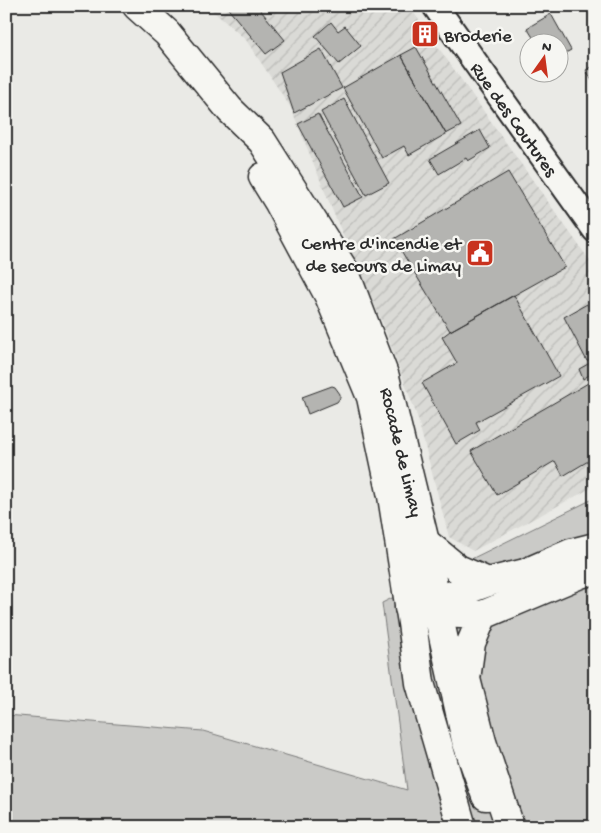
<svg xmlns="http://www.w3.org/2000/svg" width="601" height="833" font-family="'Gochi Hand',sans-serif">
<defs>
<pattern id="industrial-furrows" width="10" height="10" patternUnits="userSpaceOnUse" patternTransform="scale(1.25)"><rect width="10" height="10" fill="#dadad6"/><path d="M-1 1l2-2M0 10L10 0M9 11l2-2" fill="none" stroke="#bbbbb8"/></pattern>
</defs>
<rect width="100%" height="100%" fill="#eaeae6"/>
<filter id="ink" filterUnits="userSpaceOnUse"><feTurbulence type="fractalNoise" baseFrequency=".02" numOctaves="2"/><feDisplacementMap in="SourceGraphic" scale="10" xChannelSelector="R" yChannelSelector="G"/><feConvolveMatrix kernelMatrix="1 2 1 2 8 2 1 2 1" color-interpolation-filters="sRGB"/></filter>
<g filter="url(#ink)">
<path fill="url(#industrial-furrows)" d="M 207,6 L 409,6 L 595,268 L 595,486 L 473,551 L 449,537 L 417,416 L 383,324 L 336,219 L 291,108 L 246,40 Z"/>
<path fill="#cacac7" stroke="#7a7a79" d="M 595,498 L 595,827 L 6,827 L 6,715 L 203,731 L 407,790 L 382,603 Z"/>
<path fill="#b4b4b1" stroke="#2b2b2b" d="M 234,6 L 257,6 L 285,40 L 266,54 L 229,10 Z
M 551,14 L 571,50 L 558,57 L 558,42 L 536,42 L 527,28 Z
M 331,22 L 338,31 L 345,26 L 361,46 L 339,64 L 315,36 Z
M 424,26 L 431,36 L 425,40 L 418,31 Z
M 416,47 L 461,126 L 446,134 L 401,55 Z
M 321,49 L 342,88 L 294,113 L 280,72 Z
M 401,55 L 446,134 L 409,155 L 404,146 L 382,158 L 343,88 Z
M 595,65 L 595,86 L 586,70 Z
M 344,99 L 389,183 L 366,195 L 321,112 Z
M 318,114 L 363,197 L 343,207 L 298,124 Z
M 480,130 L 490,148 L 468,161 L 466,158 L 439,174 L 430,159 Z
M 508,172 L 565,267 L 450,331 L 394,239 Z
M 514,295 L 559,376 L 476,422 L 480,430 L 456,444 L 422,383 L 457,363 L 442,337 L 450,331 Z
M 587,304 L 595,317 L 595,356 L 587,361 L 564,317 Z
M 590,363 L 594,372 L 583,379 L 579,369 Z
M 595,379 L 595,457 L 563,476 L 555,461 L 497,495 L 471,451 Z
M 332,386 L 335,387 L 340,394 L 340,398 L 337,402 L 308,414 L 302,397 Z"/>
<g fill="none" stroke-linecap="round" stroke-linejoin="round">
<defs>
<g id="minor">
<path id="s1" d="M 435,6 L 595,230"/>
</g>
<g id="secondary">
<path id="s2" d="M 137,6 L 167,33 L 230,110 L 262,141 L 344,270 L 385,377 L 425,542 L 438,613 L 466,740 L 486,796"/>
<path d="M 263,177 L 279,203 L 329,296 L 371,397 L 392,496 L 412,623 L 420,683 L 462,827"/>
<path d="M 425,542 L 458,569 L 488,582 L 525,573 L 571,553 L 595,547"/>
<path d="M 423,614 L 436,601 L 488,582"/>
</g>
<path id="primary" d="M 409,608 L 438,613 L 483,615 L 580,574 L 595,570
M 483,615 L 471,643 L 466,679 L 482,742 L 510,827"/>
</defs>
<use href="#minor" stroke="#2b2b2b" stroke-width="28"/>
<use href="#secondary" stroke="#2b2b2b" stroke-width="31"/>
<use href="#primary" stroke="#2b2b2b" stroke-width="31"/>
<use href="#minor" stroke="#f6f6f2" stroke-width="24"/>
<use href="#secondary" stroke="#f6f6f2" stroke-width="28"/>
<use href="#primary" stroke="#f6f6f2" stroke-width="28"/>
</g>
</g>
<defs>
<symbol id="building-square" viewBox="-11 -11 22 22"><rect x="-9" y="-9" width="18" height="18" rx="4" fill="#c8321e" stroke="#f6f6f2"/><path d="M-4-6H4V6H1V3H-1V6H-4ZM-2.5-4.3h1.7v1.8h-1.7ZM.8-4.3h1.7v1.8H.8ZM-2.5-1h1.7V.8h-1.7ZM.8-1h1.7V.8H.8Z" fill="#fff"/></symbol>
<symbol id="civic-square" viewBox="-11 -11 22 22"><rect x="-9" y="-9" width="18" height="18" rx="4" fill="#c8321e" stroke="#f6f6f2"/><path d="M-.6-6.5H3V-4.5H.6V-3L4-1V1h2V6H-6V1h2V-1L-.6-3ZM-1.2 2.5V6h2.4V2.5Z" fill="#fff"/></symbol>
</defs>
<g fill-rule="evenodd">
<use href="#building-square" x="409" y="18" width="32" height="32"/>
<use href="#civic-square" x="464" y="237" width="32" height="32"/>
</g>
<g text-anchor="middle" stroke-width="5" stroke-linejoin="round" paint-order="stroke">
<g font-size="19" fill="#2b2b2b" stroke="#f6f6f2" text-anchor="start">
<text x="444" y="41">Broderie</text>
<text x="461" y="249" text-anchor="end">Centre d'incendie et<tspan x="461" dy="22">de secours de Limay</tspan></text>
</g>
<g font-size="19" fill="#2b2b2b" stroke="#f6f6f2">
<text dy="7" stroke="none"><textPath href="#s1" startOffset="138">Rue des Coutures</textPath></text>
<text dy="7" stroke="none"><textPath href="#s2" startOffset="529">Rocade de Limay</textPath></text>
</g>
</g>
<rect width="601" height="833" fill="none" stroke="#f6f6f2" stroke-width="25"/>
<rect x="12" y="12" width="576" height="808" fill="none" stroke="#2b2b2b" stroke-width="2" filter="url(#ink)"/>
<g transform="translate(544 58) rotate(14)"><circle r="24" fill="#f6f6f2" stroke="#a5a5a2"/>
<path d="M0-4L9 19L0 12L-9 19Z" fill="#c8321e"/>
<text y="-8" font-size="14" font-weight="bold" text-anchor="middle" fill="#2b2b2b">N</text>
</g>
</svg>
